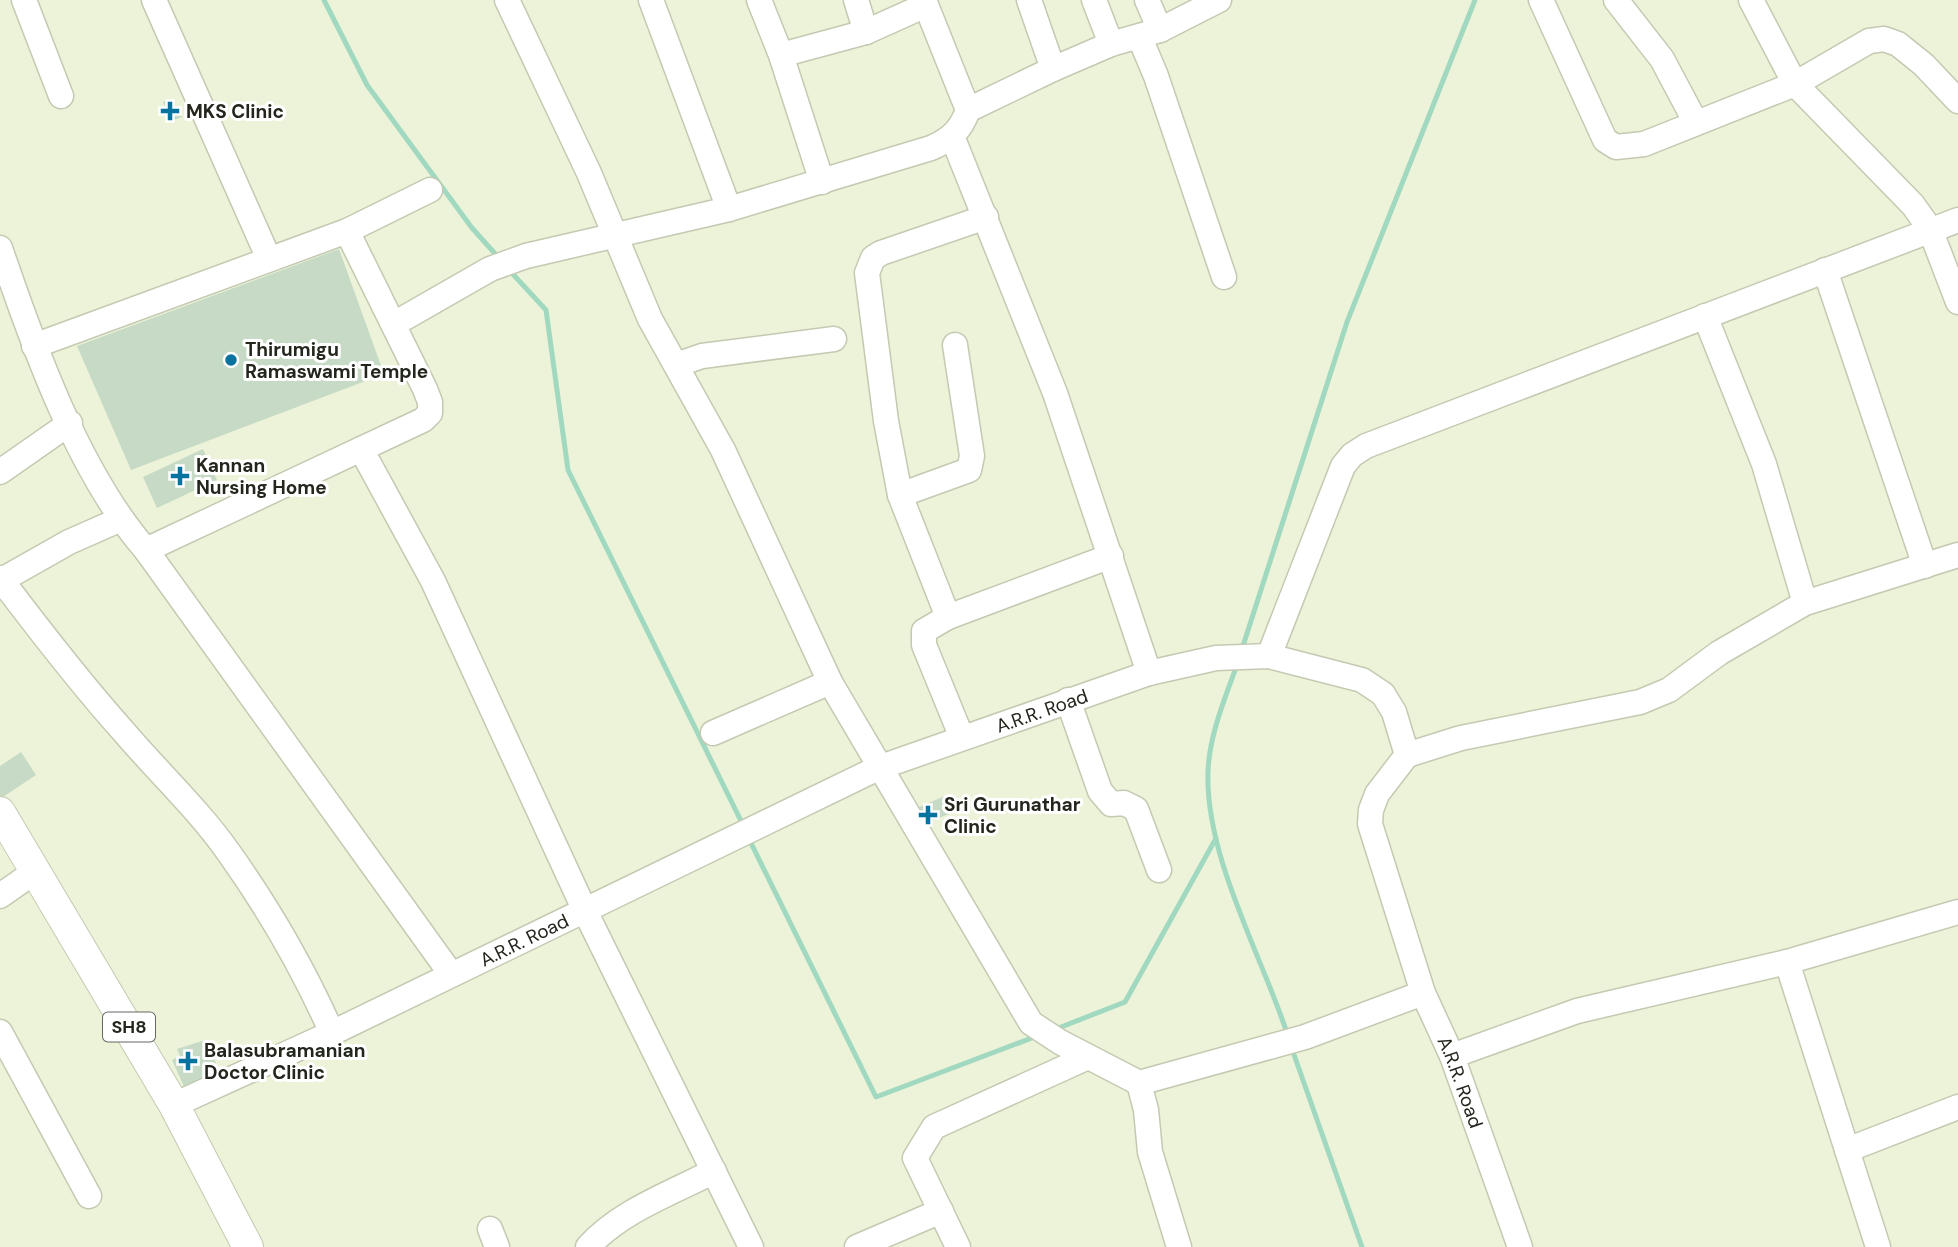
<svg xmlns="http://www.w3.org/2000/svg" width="1958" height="1247" font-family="'DM Sans',sans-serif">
<rect width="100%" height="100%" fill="#ecf3d9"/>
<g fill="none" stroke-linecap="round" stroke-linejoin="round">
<path stroke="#a1d8c0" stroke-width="5" d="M 324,0 L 367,85 L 472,228 L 498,257
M 509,270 L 546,310 L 568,470 L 744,827
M 1242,649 L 1347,322 L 1475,0
M 1237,665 C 1225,698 1209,736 1208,772 C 1205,856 1262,956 1288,1036
M 749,839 L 876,1097 L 1037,1036
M 1056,1029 L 1125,1002 L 1215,840
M 1292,1049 L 1362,1247"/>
</g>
<path fill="#c7dac6" d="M 169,99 L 175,113 L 180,111 L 182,117 L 171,121 L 163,102 Z
M 339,249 L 384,374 L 131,470 L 77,346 Z
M 203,449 L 217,480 L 157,508 L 143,477 Z
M 21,752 L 36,775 L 0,799 L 0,766 Z
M 947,795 L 954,812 L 924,824 L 917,808 Z
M 205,1040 L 221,1074 L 186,1091 L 172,1060 L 180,1056 L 177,1049 Z"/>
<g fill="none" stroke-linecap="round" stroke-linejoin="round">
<defs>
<g id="minor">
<path d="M 24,0 L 61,96"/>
<path d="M 154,0 L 269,259"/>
<path d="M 507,0 L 589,173 L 650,319 L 723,450 L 830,682 L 1031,1023 L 1060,1042 L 1139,1083 L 1146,1110 L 1150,1152 L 1179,1247"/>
<path d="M 651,0 L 729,209"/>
<path d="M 759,0 L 781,55 L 822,182"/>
<path d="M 856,0 L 866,32"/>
<path d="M 924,0 L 968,110"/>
<path d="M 1029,0 L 1053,69"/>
<path d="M 1094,0 L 1111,44"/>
<path d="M 1147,0 L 1160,30"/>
<path d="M 1541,0 L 1605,140 L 1616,147 L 1644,144 L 1795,84 L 1869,41 L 1884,39 L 1898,44 L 1924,65 L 1958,101"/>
<path d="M 1616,0 L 1662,59 L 1696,123"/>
<path d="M 1751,0 L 1795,84 L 1913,205 L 1930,229 L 1958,302"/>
<path d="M 1140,38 L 1156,76 L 1224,277"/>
<path d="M 781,55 L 866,32 L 926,5"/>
<path d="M 952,136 L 1055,393 L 1149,673"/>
<path d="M 347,231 L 430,190"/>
<path d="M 0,248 C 33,345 78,472 146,550 L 451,974"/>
<path d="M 1825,270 L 1925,566"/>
<path d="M 1705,316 L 1764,464 L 1805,603"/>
<path d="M 394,324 L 490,269 L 526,256 L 729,209 L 931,148 C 950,140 961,130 968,110 L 1053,69 L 1111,44 L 1160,30 L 1219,0"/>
<path d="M 34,346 L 347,231 L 425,389 L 430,402 L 430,413 L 423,420 L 146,550"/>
<path d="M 676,365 L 702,356 L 834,339"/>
<path d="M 361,449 L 433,581 L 585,911 L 751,1247"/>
<path d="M 0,472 L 70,423"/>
<path d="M 900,495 L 969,470 L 972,456 L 955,345"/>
<path d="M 0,578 C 40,631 80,683 124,732 C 159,773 198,809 229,853 C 269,909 304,970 332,1033"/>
<path d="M 0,581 L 69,542 L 119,520"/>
<path d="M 948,617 L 900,495 L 886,421 L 867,273 L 873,258 L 881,253 L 986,217"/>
<path d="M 1269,656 L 1343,466 L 1352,455 L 1366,446 L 1958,220"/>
<path d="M 1068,700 L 1100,791 L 1111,804 L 1124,803 L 1136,809 L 1159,870"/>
<path d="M 713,733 L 830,682"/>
<path d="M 962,738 L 924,645 L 924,631 L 948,617 L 1111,556"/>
<path d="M 1407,755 L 1461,738 L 1640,702 L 1669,690 L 1719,653 L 1805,603 L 1958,555"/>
<path d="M 0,896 L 37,870"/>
<path d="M 1787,962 L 1878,1247"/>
<path d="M 0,1032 L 89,1196"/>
<path d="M 1452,1056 L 1577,1011 L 1787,962 L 1958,912"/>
<path d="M 1139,1083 L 1305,1037 L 1423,993"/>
<path id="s1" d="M 174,1105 L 332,1033 L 878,768 L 1149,673 L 1216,658 L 1269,656 L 1362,680 L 1383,694 L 1394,712 L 1407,755 L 1377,794 L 1371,810 L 1370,824 L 1423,993 L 1452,1056 L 1520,1247"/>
<path d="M 1847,1150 L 1958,1107"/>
<path d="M 490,1229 L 497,1247"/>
<path d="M 588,1247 C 620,1211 672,1193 714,1171"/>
<path d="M 857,1247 L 941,1211"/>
<path d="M 958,1247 L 915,1158 L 934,1127 L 1088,1057"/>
</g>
<path id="major" d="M 0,812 L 174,1105 L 248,1247"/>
</defs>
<use href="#minor" stroke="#c3cab1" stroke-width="27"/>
<use href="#major" stroke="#c3cab1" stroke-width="32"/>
<use href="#minor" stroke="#fff" stroke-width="24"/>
<use href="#major" stroke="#fff" stroke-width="30"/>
</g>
<g fill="#08739f" stroke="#fff" stroke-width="2.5">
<path d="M166.5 100.5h7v7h7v7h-7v7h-7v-7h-7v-7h7z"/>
<circle cx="231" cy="360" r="7"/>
<path d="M176.5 465.5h7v7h7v7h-7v7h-7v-7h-7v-7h7z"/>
<path d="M924.5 804.5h7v7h7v7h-7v7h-7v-7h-7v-7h7z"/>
<path d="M184.5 1050.5h7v7h7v7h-7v7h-7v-7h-7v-7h7z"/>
</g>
<g text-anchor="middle" stroke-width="6" stroke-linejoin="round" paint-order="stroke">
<rect fill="#fff" stroke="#656760" stroke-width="2" x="103" y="1012.5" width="52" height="29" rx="5"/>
<g font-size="18" font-weight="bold" fill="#23261c">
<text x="129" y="1033">SH8</text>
</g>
<g font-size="19" font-weight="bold" fill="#23261c" stroke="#fff" text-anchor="start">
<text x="186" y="118">MKS Clinic</text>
<text x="245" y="356">Thirumigu<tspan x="245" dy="22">Ramaswami Temple</tspan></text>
<text x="196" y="472">Kannan<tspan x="196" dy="22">Nursing Home</tspan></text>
<text x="944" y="811">Sri Gurunathar<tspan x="944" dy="22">Clinic</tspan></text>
<text x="204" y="1057">Balasubramanian<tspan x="204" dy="22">Doctor Clinic</tspan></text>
</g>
<g font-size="19" fill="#23261c" stroke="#fff">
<text dy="7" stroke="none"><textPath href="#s1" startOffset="954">A.R.R. Road</textPath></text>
<text dy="7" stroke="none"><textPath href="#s1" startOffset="387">A.R.R. Road</textPath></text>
<text dy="7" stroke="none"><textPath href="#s1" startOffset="1731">A.R.R. Road</textPath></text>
</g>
</g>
</svg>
